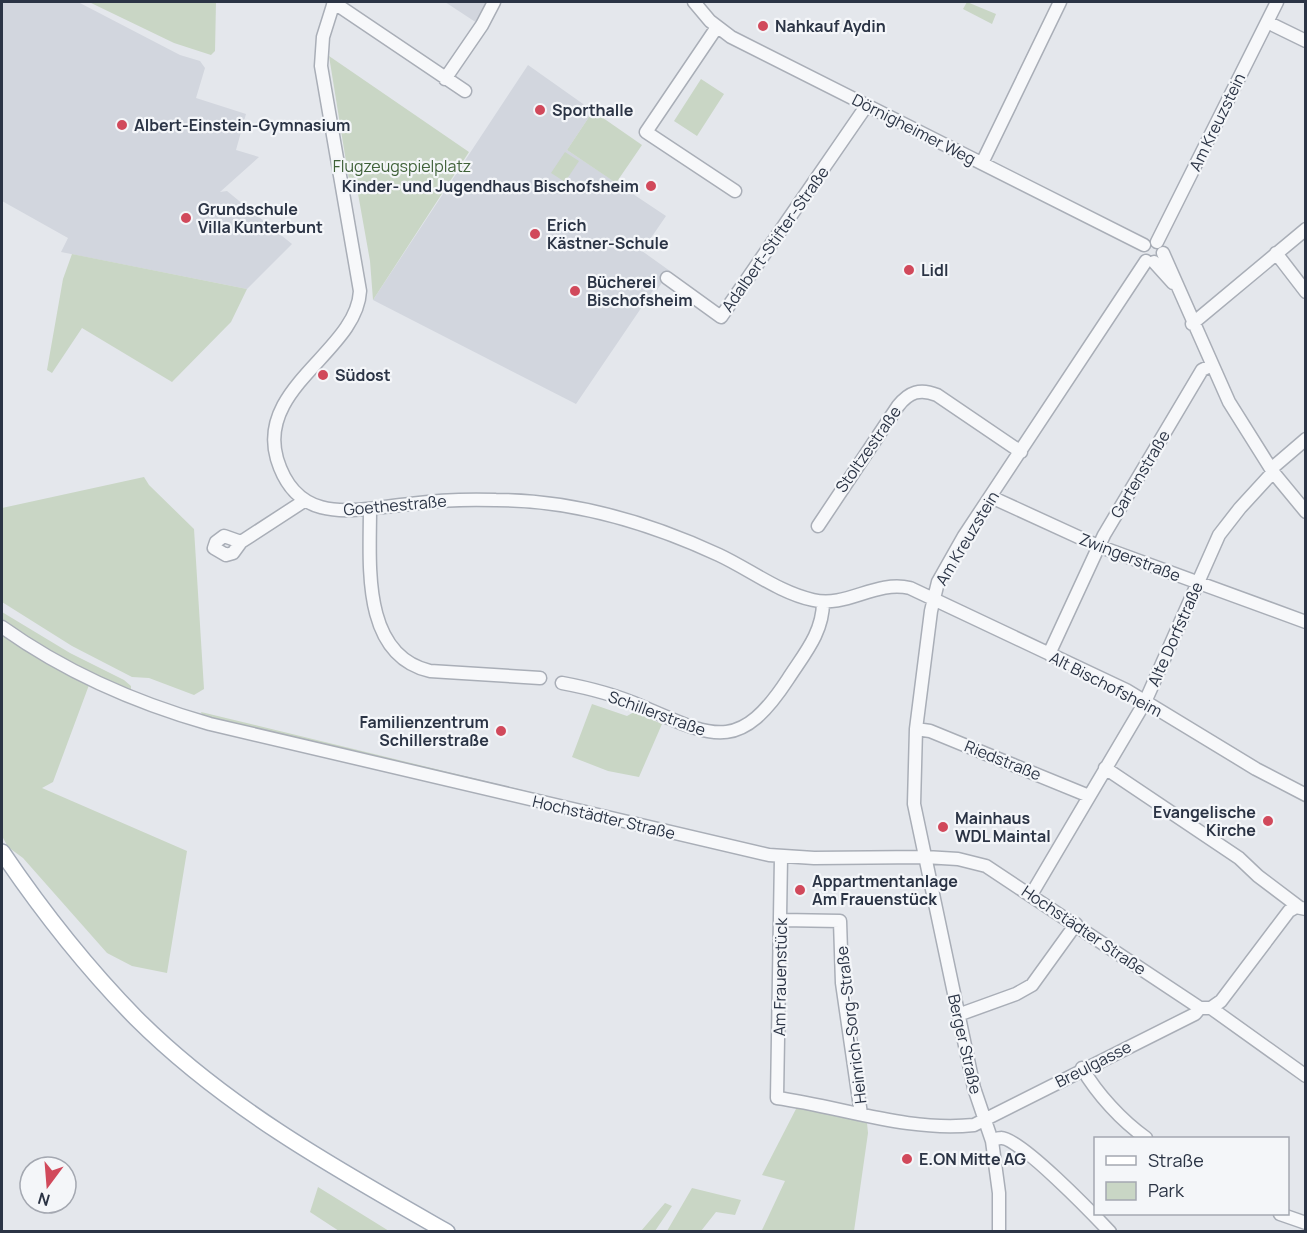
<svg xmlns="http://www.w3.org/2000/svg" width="1307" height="1233" font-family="Manrope,sans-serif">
<rect width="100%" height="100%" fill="#e4e7ec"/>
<path fill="#d2d6de" d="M 2,2 L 78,2 L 180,55 L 200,61 L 205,68 L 196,98 L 246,114 L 236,150 L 259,157 L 220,192 L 227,191 L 292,244 L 247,289 L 61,252 L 68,238 L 2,201 Z
M 445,2 L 489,2 L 477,23 Z
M 528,65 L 593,111 L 567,150 L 666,216 L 642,251 L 670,271 L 657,290 L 654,289 L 576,404 L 373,300 Z"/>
<path fill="#c9d6c5" d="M 89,2 L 216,2 L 215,51 L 211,55 L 174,43 Z
M 967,2 L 996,14 L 992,24 L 963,9 Z
M 329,56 L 469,152 L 373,300 L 370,261 L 357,188 L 349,180 Z
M 701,79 L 724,94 L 697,136 L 674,121 Z
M 593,111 L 642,145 L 616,183 L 567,150 Z
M 565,152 L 579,161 L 565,182 L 551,173 Z
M 72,254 L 247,289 L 231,322 L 172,382 L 82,328 L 52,373 L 47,370 L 63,279 Z
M 144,477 L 149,485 L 194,529 L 204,689 L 194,695 L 149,678 L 132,677 L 72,646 L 2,602 L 2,508 Z
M 2,612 L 70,653 L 124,680 L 131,686 L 131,693 L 66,662 L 2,620 Z
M 2,633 L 89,685 L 53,782 L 42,788 L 187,851 L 167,973 L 132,966 L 107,953 L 23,858 L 8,847 L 2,836 Z
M 592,704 L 627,716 L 634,712 L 662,724 L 639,777 L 608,771 L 572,757 Z
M 201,712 L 617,813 L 617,817 L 203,717 Z
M 797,1107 L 867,1123 L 868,1133 L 854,1231 L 761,1232 L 785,1181 L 762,1175 Z
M 318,1187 L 389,1231 L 339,1231 L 310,1212 Z
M 692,1188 L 741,1200 L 735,1215 L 716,1212 L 701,1231 L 667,1231 Z
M 665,1203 L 672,1206 L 655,1231 L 641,1231 Z"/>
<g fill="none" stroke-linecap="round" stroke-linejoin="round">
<defs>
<path id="minor" d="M 333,2 L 465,91
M 334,2 L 323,37 L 321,66 L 360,291 C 357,351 256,387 277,459 C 298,528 356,509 410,504 C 439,500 467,499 496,500 C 572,500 650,523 719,555 C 749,569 780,593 813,600 C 847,608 875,580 910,588 L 1126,690 L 1256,769 L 1306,795
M 694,2 L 710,21 L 731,37 L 1144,245
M 1267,22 L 1306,41
M 717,27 L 646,132 L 735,191
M 445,79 L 482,25 L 494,2
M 982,163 L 1060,2
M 1157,242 L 1277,2
M 1163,253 L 1229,402 L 1273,472 L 1306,512
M 1276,253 L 1306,292
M 1154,262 L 1173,283
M 667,278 L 721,317 L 867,105
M 1192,324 L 1306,229
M 1271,469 L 1306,439
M 991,497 L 1098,546 L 1306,622
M 370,509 C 370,564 361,655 430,671 L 540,678
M 818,526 L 898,406 C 909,392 920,388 937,395 L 1021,452
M 241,542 L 224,536 L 216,542 L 214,548 L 226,555 L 233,553 L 241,542 L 304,501
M 2,627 C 65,672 136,703 210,724 L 769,855 L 814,858 L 925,857 L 958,859 L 986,866 L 1200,1008 L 1211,1008 L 1221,1001 L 1289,911 L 1296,907 L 1306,909
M 1049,654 L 1104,535 L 1202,370 L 1210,366
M 562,683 C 589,688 616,695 641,706 C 713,737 739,754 788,679 C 804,654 823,633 823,602
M 916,729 L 930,731 L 1089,796
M 1105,768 L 1239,858 L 1258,876 L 1299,907
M 781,857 L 777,1098 C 843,1107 907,1132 974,1125 L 1195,1014 L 1200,1008
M 1031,895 L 1145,702 L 1219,535 L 1240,508 L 1273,472
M 782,920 L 840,921 L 842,983 L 861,1114
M 1211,1008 L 1306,1076
M 958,1015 L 1016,994 L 1032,985 L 1076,924
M 1082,1068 C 1097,1094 1122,1121 1146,1138
M 992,1141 C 995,1140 997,1138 1001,1138 C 1019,1137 1094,1215 1110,1232
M 1280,1214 L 1306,1223
M 999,1232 L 999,1193 L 992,1141 L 974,1088 L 914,804 L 916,729 L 931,611 L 938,582 L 964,536 L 1146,261"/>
<path id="major" d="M 2,852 C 42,911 86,967 136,1018 C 226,1108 338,1170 447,1232"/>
</defs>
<use href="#minor" stroke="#a9aeb7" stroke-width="15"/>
<use href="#major" stroke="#a3abb8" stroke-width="18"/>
<use href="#minor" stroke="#f7f8fa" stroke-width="12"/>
<use href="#major" stroke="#fff" stroke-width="15"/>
</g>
<g fill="#d1495b" stroke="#f4f6f9" stroke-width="2">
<circle cx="763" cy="26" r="6"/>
<circle cx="540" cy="110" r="6"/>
<circle cx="122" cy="125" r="6"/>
<circle cx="651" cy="186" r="6"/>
<circle cx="186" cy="218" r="6"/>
<circle cx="535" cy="234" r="6"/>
<circle cx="909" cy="270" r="6"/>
<circle cx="575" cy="291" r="6"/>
<circle cx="323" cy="375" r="6"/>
<circle cx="501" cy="731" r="6"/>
<circle cx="1268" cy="821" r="6"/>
<circle cx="943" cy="827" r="6"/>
<circle cx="800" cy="890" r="6"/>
<circle cx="907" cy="1159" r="6"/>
</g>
<g text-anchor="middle" stroke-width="4.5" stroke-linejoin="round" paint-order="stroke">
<g font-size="16" font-weight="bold" fill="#2b3445" stroke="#f4f6f9" text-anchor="start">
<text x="775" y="32">Nahkauf Aydin</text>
<text x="552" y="116">Sporthalle</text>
<text x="134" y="131">Albert-Einstein-Gymnasium</text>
<text x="639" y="192" text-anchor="end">Kinder- und Jugendhaus Bischofsheim</text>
<text x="198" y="215">Grundschule<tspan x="198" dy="18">Villa Kunterbunt</tspan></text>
<text x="547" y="231">Erich<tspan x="547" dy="18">Kästner-Schule</tspan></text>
<text x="921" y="276">Lidl</text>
<text x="587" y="288">Bücherei<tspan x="587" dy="18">Bischofsheim</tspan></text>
<text x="335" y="381">Südost</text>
<text x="489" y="728" text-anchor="end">Familienzentrum<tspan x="489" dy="18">Schillerstraße</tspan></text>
<text x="1256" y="818" text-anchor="end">Evangelische<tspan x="1256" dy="18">Kirche</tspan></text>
<text x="955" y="824">Mainhaus<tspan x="955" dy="18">WDL Maintal</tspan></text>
<text x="812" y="887">Appartmentanlage<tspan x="812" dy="18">Am Frauenstück</tspan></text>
<text x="919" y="1165">E.ON Mitte AG</text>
</g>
<g font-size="16" fill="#2b3445" stroke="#f4f6f9">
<text transform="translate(1217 122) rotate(-64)" y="6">Am Kreuzstein</text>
<text transform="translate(914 129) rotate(27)" y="6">Dörnigheimer Weg</text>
<text transform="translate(775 239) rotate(-55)" y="6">Adalbert-Stifter-Straße</text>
<text transform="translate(868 449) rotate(-55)" y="6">Stoltzestraße</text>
<text transform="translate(1140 474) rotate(-59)" y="6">Gartenstraße</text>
<text transform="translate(395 505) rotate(-5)" y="6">Goethestraße</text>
<text transform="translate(967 538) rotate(-59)" y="6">Am Kreuzstein</text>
<text transform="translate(1130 557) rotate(21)" y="6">Zwingerstraße</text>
<text transform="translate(1175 634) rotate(-66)" y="6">Alte Dorfstraße</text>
<text transform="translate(1106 684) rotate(27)" y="6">Alt Bischofsheim</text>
<text transform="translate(657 713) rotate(20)" y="6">Schillerstraße</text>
<text transform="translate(1003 760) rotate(22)" y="6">Riedstraße</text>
<text transform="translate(604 817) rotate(13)" y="6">Hochstädter Straße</text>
<text transform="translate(1084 930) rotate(34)" y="6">Hochstädter Straße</text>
<text transform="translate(780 977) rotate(-89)" y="6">Am Frauenstück</text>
<text transform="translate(851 1025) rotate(-97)" y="6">Heinrich-Sorg-Straße</text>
<text transform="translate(965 1044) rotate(77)" y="6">Berger Straße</text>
<text transform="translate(1093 1064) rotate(-27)" y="6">Breulgasse</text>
</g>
<g font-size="16" fill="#3f6138" stroke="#f4f6f9">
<text x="402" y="172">Flugzeugspielplatz</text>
</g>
</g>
<rect width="1307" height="1233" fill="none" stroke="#2b3445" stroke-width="6"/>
<rect x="1094" y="1137" width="195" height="78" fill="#f4f6f9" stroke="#a4a8b1" stroke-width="1.5"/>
<rect x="1106" y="1156" width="30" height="9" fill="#ffffff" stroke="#a4a8b1" stroke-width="1.5"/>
<text x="1148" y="1167" font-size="18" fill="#2b3445">Straße</text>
<rect x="1106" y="1182" width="30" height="18" fill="#c9d6c5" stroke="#a4a8b1" stroke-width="1.5"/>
<text x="1148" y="1197" font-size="18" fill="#2b3445">Park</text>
<g transform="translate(48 1185) rotate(196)"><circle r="28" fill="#f4f6f9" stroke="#a4a8b1" stroke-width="1.5"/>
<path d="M0-4.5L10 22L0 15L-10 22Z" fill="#d1495b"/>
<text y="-9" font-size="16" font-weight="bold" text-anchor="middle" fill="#2b3445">N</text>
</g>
</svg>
